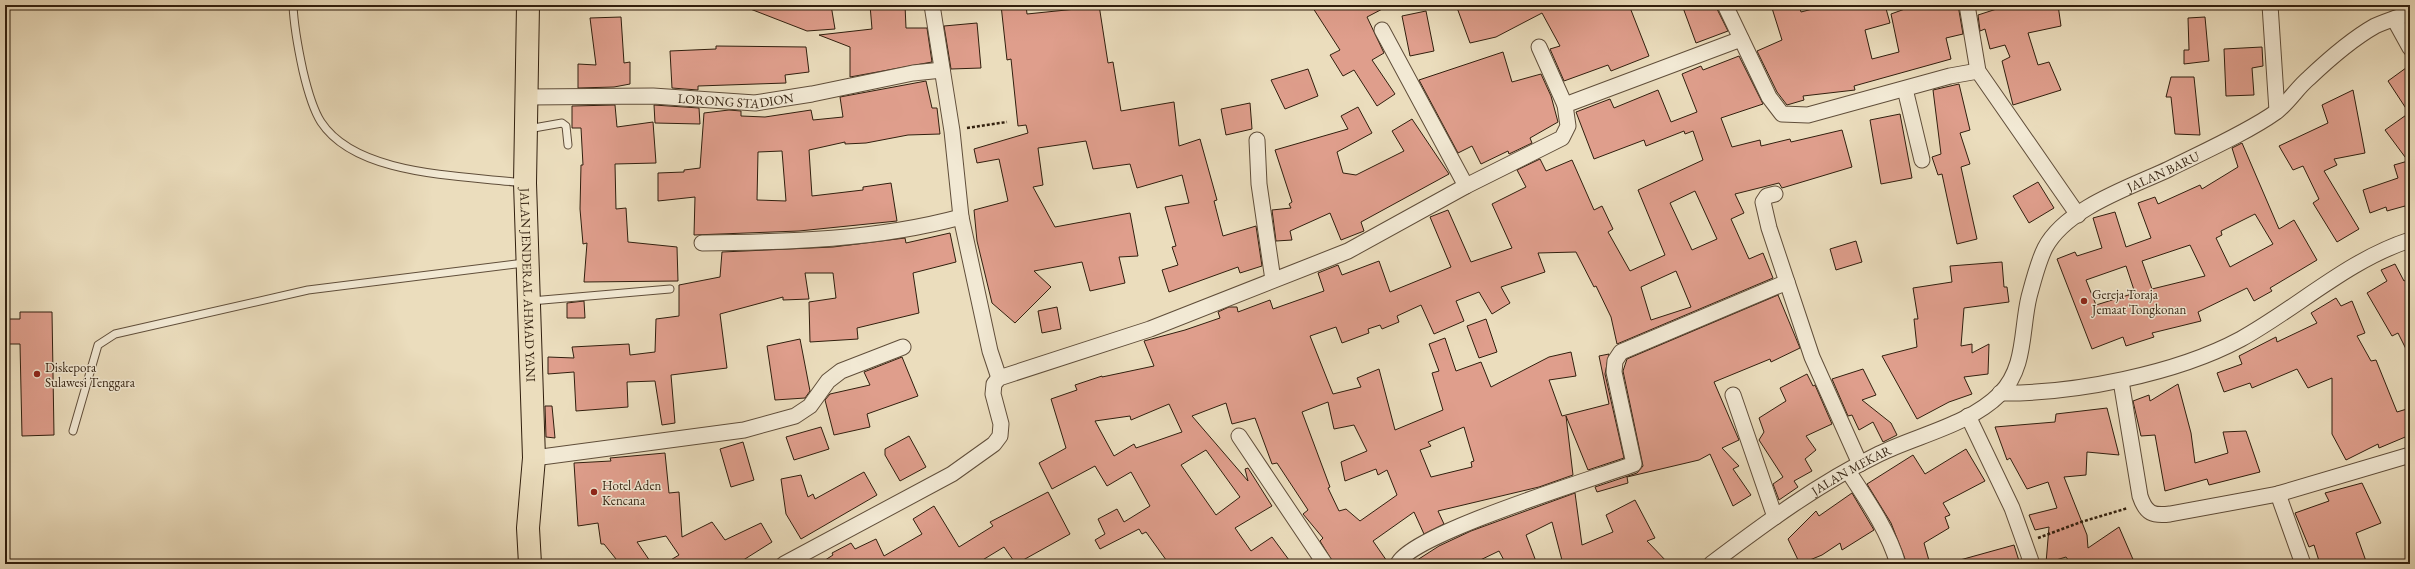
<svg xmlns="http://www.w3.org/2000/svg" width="2415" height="569" font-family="'EB Garamond',serif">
<rect width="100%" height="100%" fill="#ebddbd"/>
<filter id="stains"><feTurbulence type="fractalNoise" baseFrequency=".005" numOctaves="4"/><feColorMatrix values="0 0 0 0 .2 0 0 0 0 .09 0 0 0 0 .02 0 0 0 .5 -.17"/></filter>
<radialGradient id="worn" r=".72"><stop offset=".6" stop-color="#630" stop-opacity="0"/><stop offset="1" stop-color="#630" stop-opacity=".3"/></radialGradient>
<path fill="#df9e8c" stroke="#311f0e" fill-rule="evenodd" d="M 740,5 L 831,5 L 835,29 L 807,31 Z
M 870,5 L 905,5 L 906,28 L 927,28 L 932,62 L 850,77 L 850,47 L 819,35 L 872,29 Z
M 1001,5 L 1026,5 L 1027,14 L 1076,9 L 1076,5 L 1099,5 L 1108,63 L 1113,62 L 1121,111 L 1174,102 L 1179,146 L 1200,139 L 1217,200 L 1214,201 L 1223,236 L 1256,226 L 1262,266 L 1240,273 L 1238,267 L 1169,292 L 1162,270 L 1178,265 L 1172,247 L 1176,246 L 1165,207 L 1189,203 L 1182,175 L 1137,188 L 1130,164 L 1093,169 L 1086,141 L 1038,148 L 1043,185 L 1033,187 L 1055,227 L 1130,213 L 1138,256 L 1119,257 L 1125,283 L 1090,291 L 1082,262 L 1034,271 L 1051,287 L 1015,323 L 992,303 L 977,241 L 974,210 L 1008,201 L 999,159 L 977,163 L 974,149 L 1028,133 L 1026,125 L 1018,126 L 1011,59 L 1007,60 Z
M 1311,5 L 1390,5 L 1367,17 L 1384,53 L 1372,60 L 1395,94 L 1377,106 L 1354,70 L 1343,76 L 1330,55 L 1340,50 Z
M 1456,5 L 1629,5 L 1649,56 L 1611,71 L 1608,65 L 1564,81 L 1550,49 L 1560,46 L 1542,13 L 1496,37 L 1470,43 Z
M 1682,5 L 1715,5 L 1728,31 L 1696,43 Z
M 1771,5 L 1799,5 L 1801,12 L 1828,5 L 1885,5 L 1890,23 L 1865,30 L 1872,59 L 1899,52 L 1891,14 L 1916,5 L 1958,5 L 1963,34 L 1946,38 L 1951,59 L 1854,86 L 1855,90 L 1803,96 L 1804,100 L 1787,105 L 1777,92 L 1757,51 L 1782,40 Z
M 2009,5 L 2058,5 L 2061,26 L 2028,33 L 2038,65 L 2049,62 L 2061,90 L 2013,105 L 2002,61 L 2010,57 L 2005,45 L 1990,49 L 1985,29 L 1980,31 L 1978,15 Z
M 1426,11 L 1434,51 L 1410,56 L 1402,16 Z
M 621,17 L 624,63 L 630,62 L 630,84 L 614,87 L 578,88 L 578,64 L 596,65 L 590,18 Z
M 2205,17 L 2209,61 L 2184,64 L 2184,50 L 2189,50 L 2188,18 Z
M 977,23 L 981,68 L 951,69 L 944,26 Z
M 716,46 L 806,47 L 809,72 L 785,75 L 786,83 L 698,86 L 698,90 L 672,88 L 670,51 L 716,49 Z
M 2262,47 L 2263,66 L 2252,68 L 2254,95 L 2226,96 L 2224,49 Z
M 1503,52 L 1512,82 L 1541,74 L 1551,96 L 1558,122 L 1530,138 L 1532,143 L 1509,154 L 1508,151 L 1481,164 L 1472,146 L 1458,153 L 1419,80 Z
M 1739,56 L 1763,104 L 1721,118 L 1732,147 L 1760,140 L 1761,146 L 1790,139 L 1791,142 L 1842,130 L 1852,167 L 1782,188 L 1779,183 L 1735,194 L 1744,213 L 1731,219 L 1749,259 L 1763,253 L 1773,278 L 1617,344 L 1611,317 L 1596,286 L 1594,287 L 1576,252 L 1538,253 L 1545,272 L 1501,287 L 1510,303 L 1492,314 L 1479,292 L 1456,301 L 1464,321 L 1434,334 L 1421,305 L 1397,316 L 1399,322 L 1382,329 L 1380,325 L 1368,329 L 1369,333 L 1342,343 L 1336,327 L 1310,336 L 1333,394 L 1361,387 L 1357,378 L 1379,369 L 1395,430 L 1443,410 L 1432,373 L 1439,371 L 1429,344 L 1445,338 L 1456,371 L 1481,362 L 1491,387 L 1549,357 L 1571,352 L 1576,376 L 1549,380 L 1562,416 L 1609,404 L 1599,356 L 1609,354 L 1605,374 L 1624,458 L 1588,470 L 1566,416 L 1573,475 L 1539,487 L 1438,511 L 1444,524 L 1424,534 L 1414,512 L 1373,541 L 1389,564 L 1334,564 L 1320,541 L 1323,538 L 1303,514 L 1308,510 L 1277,463 L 1272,464 L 1255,418 L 1232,424 L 1226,403 L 1192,416 L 1248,481 L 1245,469 L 1248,468 L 1272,506 L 1235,528 L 1251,551 L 1272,537 L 1292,564 L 1169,564 L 1146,532 L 1142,534 L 1139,529 L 1100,549 L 1095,540 L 1105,534 L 1098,519 L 1117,509 L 1124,522 L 1150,506 L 1131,472 L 1107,486 L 1095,466 L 1052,489 L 1039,463 L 1066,448 L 1051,399 L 1077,390 L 1075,385 L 1102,376 L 1102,377 L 1154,366 L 1144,341 L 1185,330 L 1220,318 L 1218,312 L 1229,307 L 1237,307 L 1238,312 L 1270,300 L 1273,309 L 1324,291 L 1318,273 L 1338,265 L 1342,275 L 1379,261 L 1390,292 L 1451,267 L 1430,217 L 1448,210 L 1471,262 L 1512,248 L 1492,204 L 1526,187 L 1517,170 L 1540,159 L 1546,171 L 1572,160 L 1594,210 L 1602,206 L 1613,229 L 1608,232 L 1630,271 L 1665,255 L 1638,190 L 1703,160 L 1693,131 L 1685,134 L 1684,131 L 1646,146 L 1644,140 L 1594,159 L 1576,112 L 1610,99 L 1614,108 L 1658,90 L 1671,122 L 1697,112 L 1682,74 L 1701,66 L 1703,70 ZM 1695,191 L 1717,239 L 1692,250 L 1670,203 ZM 1676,271 L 1691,307 L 1651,320 L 1641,287 ZM 1328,402 L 1334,429 L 1354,425 L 1367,451 L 1341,462 L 1345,481 L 1376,469 L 1378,475 L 1387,470 L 1397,495 L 1360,521 L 1346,509 L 1339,511 L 1328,488 L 1330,487 L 1302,412 ZM 1169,404 L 1182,432 L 1136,448 L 1134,444 L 1114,456 L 1095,421 L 1130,416 L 1131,420 ZM 1464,427 L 1474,461 L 1471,462 L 1472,467 L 1431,477 L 1420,450 L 1431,446 L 1428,442 ZM 1206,450 L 1240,497 L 1216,515 L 1181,465 Z
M 2410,65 L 2410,207 L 2406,208 L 2405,206 L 2387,211 L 2386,207 L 2370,213 L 2363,190 L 2398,178 L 2394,165 L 2408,161 L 2385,130 L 2409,113 L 2388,81 Z
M 1308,69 L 1318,96 L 1285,109 L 1271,80 Z
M 2171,77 L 2194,77 L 2200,135 L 2175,134 L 2171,97 L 2166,97 Z
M 926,81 L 932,108 L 937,108 L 940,134 L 908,135 L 866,143 L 845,144 L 845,142 L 809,150 L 812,196 L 863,190 L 863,187 L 891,183 L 897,221 L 799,231 L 694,235 L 695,197 L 658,201 L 658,173 L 684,172 L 684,170 L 700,168 L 704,113 L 729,110 L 741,111 L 741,116 L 765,117 L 811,110 L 813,120 L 843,117 L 840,97 ZM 782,151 L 786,201 L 757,200 L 758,152 Z
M 1959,84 L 1970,130 L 1960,133 L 1970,164 L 1961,167 L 1977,239 L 1957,244 L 1942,174 L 1938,175 L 1932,157 L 1941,154 L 1933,90 Z
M 2353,90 L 2365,153 L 2334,159 L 2337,165 L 2324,171 L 2359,229 L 2337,242 L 2313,203 L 2319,199 L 2303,166 L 2293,170 L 2279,146 L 2328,123 L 2322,105 Z
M 1250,103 L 1252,129 L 1226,135 L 1221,109 Z
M 615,105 L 617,127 L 653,122 L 656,163 L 615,164 L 616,209 L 626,208 L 628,242 L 677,247 L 678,281 L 584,282 L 587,243 L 583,244 L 580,209 L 581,165 L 583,165 L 581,128 L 572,128 L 572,106 Z
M 654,105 L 699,108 L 700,124 L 655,123 Z
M 1358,107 L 1372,133 L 1337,152 L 1343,173 L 1356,175 L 1404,151 L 1392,131 L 1412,119 L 1449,174 L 1361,222 L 1364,231 L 1341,240 L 1330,213 L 1290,231 L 1292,240 L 1276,241 L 1272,210 L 1291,208 L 1289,204 L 1292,202 L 1275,150 L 1348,129 L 1341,116 Z
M 1900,114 L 1912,178 L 1881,184 L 1870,120 Z
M 2242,143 L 2279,229 L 2294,220 L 2317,260 L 2270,288 L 2272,291 L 2254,301 L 2247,288 L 2198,312 L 2201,321 L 2152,333 L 2154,337 L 2126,346 L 2123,337 L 2092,349 L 2057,259 L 2075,252 L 2077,256 L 2102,248 L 2093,218 L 2115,212 L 2126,247 L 2151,238 L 2138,203 L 2155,197 L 2158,204 L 2200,185 L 2202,189 L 2238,167 L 2232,148 ZM 2255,214 L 2273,244 L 2230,267 L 2216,238 L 2222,235 L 2221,231 ZM 2190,245 L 2205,276 L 2152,289 L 2142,261 ZM 2126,266 L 2135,293 L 2096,305 L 2086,280 Z
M 2038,182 L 2054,208 L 2029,223 L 2013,196 Z
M 950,233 L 956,262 L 913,273 L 919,313 L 857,328 L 858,339 L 810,342 L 809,302 L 836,298 L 833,273 L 805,273 L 809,299 L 783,300 L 783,297 L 720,314 L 727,368 L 671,375 L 675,423 L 662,425 L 655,381 L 627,382 L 628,407 L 576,411 L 574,372 L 548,374 L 548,357 L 574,358 L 572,347 L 629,344 L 630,355 L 655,352 L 656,319 L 679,316 L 679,285 L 720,277 L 722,252 L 833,247 L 905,238 L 906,243 Z
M 1856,241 L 1862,262 L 1836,270 L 1830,249 Z
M 2002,262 L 2004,287 L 2007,287 L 2009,302 L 1964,308 L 1961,346 L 1972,344 L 1972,353 L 1989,344 L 1988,374 L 1964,377 L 1972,394 L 1949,402 L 1917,419 L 1882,356 L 1917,347 L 1914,319 L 1918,319 L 1913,288 L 1952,282 L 1950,266 Z
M 2395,264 L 2404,281 L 2410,278 L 2410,357 L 2398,333 L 2392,336 L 2367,293 L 2387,281 L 2381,270 Z
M 1778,295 L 1800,348 L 1771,362 L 1770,359 L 1714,382 L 1739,440 L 1722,448 L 1739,466 L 1733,469 L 1751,495 L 1733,506 L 1710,454 L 1699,460 L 1627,477 L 1628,483 L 1597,492 L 1595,487 L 1637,473 L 1643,466 L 1623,371 L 1627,359 Z
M 2336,298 L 2341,306 L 2352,301 L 2365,333 L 2357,336 L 2371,361 L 2376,360 L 2397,412 L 2410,408 L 2410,435 L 2379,448 L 2378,444 L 2346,460 L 2332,434 L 2332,378 L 2308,388 L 2297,369 L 2252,388 L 2250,383 L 2224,392 L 2217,373 L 2242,364 L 2239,356 L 2276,337 L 2277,342 L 2317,323 L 2311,313 Z
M 584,301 L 585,318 L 567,318 L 567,303 Z
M 1057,307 L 1061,329 L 1042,333 L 1038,311 Z
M 20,312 L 52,312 L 54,435 L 22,436 L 20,344 L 5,344 L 5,319 L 20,319 Z
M 1486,319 L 1497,352 L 1479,358 L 1467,326 Z
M 800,339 L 810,391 L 805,398 L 775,400 L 767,346 Z
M 902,357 L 918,396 L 867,414 L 870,427 L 834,435 L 825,400 L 830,394 L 870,385 L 864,372 Z
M 1863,369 L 1876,395 L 1862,400 L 1891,423 L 1897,435 L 1883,442 L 1873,422 L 1859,430 L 1852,415 L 1848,416 L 1832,379 Z
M 1807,374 L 1813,386 L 1815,385 L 1832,424 L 1806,436 L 1816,450 L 1805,459 L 1812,471 L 1794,481 L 1798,487 L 1779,500 L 1773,484 L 1783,477 L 1759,440 L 1764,432 L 1759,418 L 1786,401 L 1780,388 Z
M 2178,384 L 2191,433 L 2195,463 L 2228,453 L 2223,432 L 2246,431 L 2260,472 L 2209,485 L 2207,479 L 2165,491 L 2155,435 L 2141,436 L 2133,401 L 2149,395 L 2150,401 Z
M 545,406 L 552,406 L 555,438 L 546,437 Z
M 2107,408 L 2119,455 L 2087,452 L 2086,475 L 2064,477 L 2087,535 L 2088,548 L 2119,527 L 2135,564 L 2064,564 L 2069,561 L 2066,557 L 2046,563 L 2049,527 L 2035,530 L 2029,515 L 2057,508 L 2048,482 L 2027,489 L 2010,458 L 2007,460 L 1995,427 L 2055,422 L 2056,414 Z
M 821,427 L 829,449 L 794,460 L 786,437 Z
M 909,436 L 926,467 L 900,481 L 885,455 L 885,449 Z
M 743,442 L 754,480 L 731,487 L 720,449 Z
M 1966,449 L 1985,481 L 1943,503 L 1950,515 L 1945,517 L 1949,528 L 1924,543 L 1930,564 L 1907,564 L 1891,523 L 1867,484 L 1913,455 L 1925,474 Z
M 665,453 L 669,493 L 679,492 L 682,537 L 712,522 L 725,540 L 761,523 L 772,542 L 737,564 L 664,564 L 679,555 L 666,536 L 637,542 L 652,564 L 620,564 L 604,544 L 601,544 L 598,523 L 578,526 L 574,463 L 611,461 L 610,458 Z
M 864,472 L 877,495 L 801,539 L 786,514 L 781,479 L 801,475 L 808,497 L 813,494 L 815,499 Z
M 2362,483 L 2381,523 L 2356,533 L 2367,564 L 2320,564 L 2314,545 L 2309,547 L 2295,513 L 2329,501 L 2325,493 Z
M 1048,492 L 1070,534 L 1016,564 L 1004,547 L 976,564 L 819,564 L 833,555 L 832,553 L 851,543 L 855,549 L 876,539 L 884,556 L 922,534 L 913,519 L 934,506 L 959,547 L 993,526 L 990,522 Z
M 1575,493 L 1582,545 L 1613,532 L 1606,515 L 1635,500 L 1655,538 L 1647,541 L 1669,564 L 1563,564 L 1552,522 L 1526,535 L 1537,564 L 1506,564 L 1499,551 L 1472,564 L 1411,564 L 1439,546 L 1471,531 Z
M 1852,493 L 1874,530 L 1842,550 L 1840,543 L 1822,555 L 1800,564 L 1788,539 L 1816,511 L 1819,516 Z
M 2014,545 L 2020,564 L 1960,564 L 1960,560 Z"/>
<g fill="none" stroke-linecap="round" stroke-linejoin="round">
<defs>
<path id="service" d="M 293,5 C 294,28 298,48 303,71 C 307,88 312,108 321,122 C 357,177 464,175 522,183
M 528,129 L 562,123 L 566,126 L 568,145
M 531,301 L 670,289
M 73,431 L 98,345 L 115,334 L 308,290 L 524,263"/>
<g id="minor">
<path d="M 932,5 L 952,131 L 961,217 L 990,351 L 999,378"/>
<path d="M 1725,5 L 1769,97 L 1782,114 L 1808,115 L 1950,76 L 1978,71"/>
<path d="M 1967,5 L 1978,71 L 2078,215"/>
<path d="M 2270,5 L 2277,111"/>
<path d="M 2394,19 L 2410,48"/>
<path d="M 1382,30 L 1466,186"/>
<path d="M 1539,47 L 1565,105"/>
<path d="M 1905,89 L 1922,160"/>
<path id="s1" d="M 528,97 L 653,96 L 755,103 L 812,94 L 913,73 L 942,70"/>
<path d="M 1257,140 L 1259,184 L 1273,280"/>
<path d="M 1775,194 L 1767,196 L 1763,202 L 1769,228 L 1812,357 L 1860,464"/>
<path d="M 702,243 C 789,242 876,240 961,217"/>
<path d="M 2121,381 L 2140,496 C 2146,514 2153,516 2170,514 L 2278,494 L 2303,564"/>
<path d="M 2000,393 C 2073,394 2176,374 2241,339 C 2297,308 2348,260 2410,240"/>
<path d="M 1733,395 L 1775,517"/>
<path d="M 1968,416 L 2012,508 L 2032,564"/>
<path d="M 1239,436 L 1325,564"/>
<path d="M 534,458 L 744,430 L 795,416 L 810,406 L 828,381 L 841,371 L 903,347"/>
<path d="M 1848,471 C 1867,500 1888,530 1898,564"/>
<path d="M 2278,494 L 2410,455"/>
<path d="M 784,564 L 952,474 L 994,444 L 1000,436 L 1001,424 L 993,394 L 994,384 L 999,378 L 1150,329 L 1348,251 L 1466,186 L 1562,138 L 1568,126 L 1565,105 L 1741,39"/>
<path d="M 1398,564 C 1410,534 1596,478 1634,464 L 1614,372 L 1615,361 L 1621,352 L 1787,282"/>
<path id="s2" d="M 1711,564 C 1764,524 1819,483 1879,454 C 1918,435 1969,425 2000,394 C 2026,368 2021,330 2029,297 C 2033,282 2038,262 2045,248 C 2066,208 2131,187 2169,169 C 2201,153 2248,132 2276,112 C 2289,102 2297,88 2309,78 C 2328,60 2352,39 2375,26 C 2386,21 2399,17 2410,13"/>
</g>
<g id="trunk">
<path id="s3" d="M 528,5 L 525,183 L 534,458 L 528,528 L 530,564"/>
</g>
</defs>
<use href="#service" stroke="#604e3a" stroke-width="9"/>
<use href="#minor" stroke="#604e3a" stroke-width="17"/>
<use href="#trunk" stroke="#311f0e" stroke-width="24"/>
<path stroke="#311f0e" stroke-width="2.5" stroke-dasharray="3 2" stroke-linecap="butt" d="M 967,128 L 1007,122
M 2038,538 L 2081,522 L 2128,508"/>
<use href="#service" stroke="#f2e9d4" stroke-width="7"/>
<use href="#minor" stroke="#f2e9d4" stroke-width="15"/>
<use href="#trunk" stroke="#ebddbd" stroke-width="22"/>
</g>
<g fill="#8f2418" stroke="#f2e9d4" stroke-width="1.5">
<circle cx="2084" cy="301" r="4"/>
<circle cx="37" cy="374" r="4"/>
<circle cx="594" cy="492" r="4"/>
</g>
<g text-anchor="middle" stroke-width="3" stroke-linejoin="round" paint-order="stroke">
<g font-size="13" fill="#311f0e" stroke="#f2e9d4">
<text dy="5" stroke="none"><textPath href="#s1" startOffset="208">LORONG STADION</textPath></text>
<text dy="5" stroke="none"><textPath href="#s2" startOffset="635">JALAN BARU</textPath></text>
<text dy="5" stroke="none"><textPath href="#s3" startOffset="280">JALAN JENDERAL AHMAD YANI</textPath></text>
<text dy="5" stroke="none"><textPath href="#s2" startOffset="169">JALAN MEKAR</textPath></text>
</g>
<g font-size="13" fill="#311f0e" stroke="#f2e9d4" text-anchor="start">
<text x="2092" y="299">Gereja Toraja<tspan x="2092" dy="15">Jemaat Tongkonan</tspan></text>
<text x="45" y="372">Diskepora<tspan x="45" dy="15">Sulawesi Tenggara</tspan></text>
<text x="602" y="490">Hotel Aden<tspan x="602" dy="15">Kencana</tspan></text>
</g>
</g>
<rect width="2415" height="569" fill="none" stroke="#ebddbd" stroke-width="20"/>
<rect x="6" y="6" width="2403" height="557" fill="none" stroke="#311f0e" stroke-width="2"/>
<rect x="10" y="10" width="2395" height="549" fill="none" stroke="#311f0e"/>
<rect width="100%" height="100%" filter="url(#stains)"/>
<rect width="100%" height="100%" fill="url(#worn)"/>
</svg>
